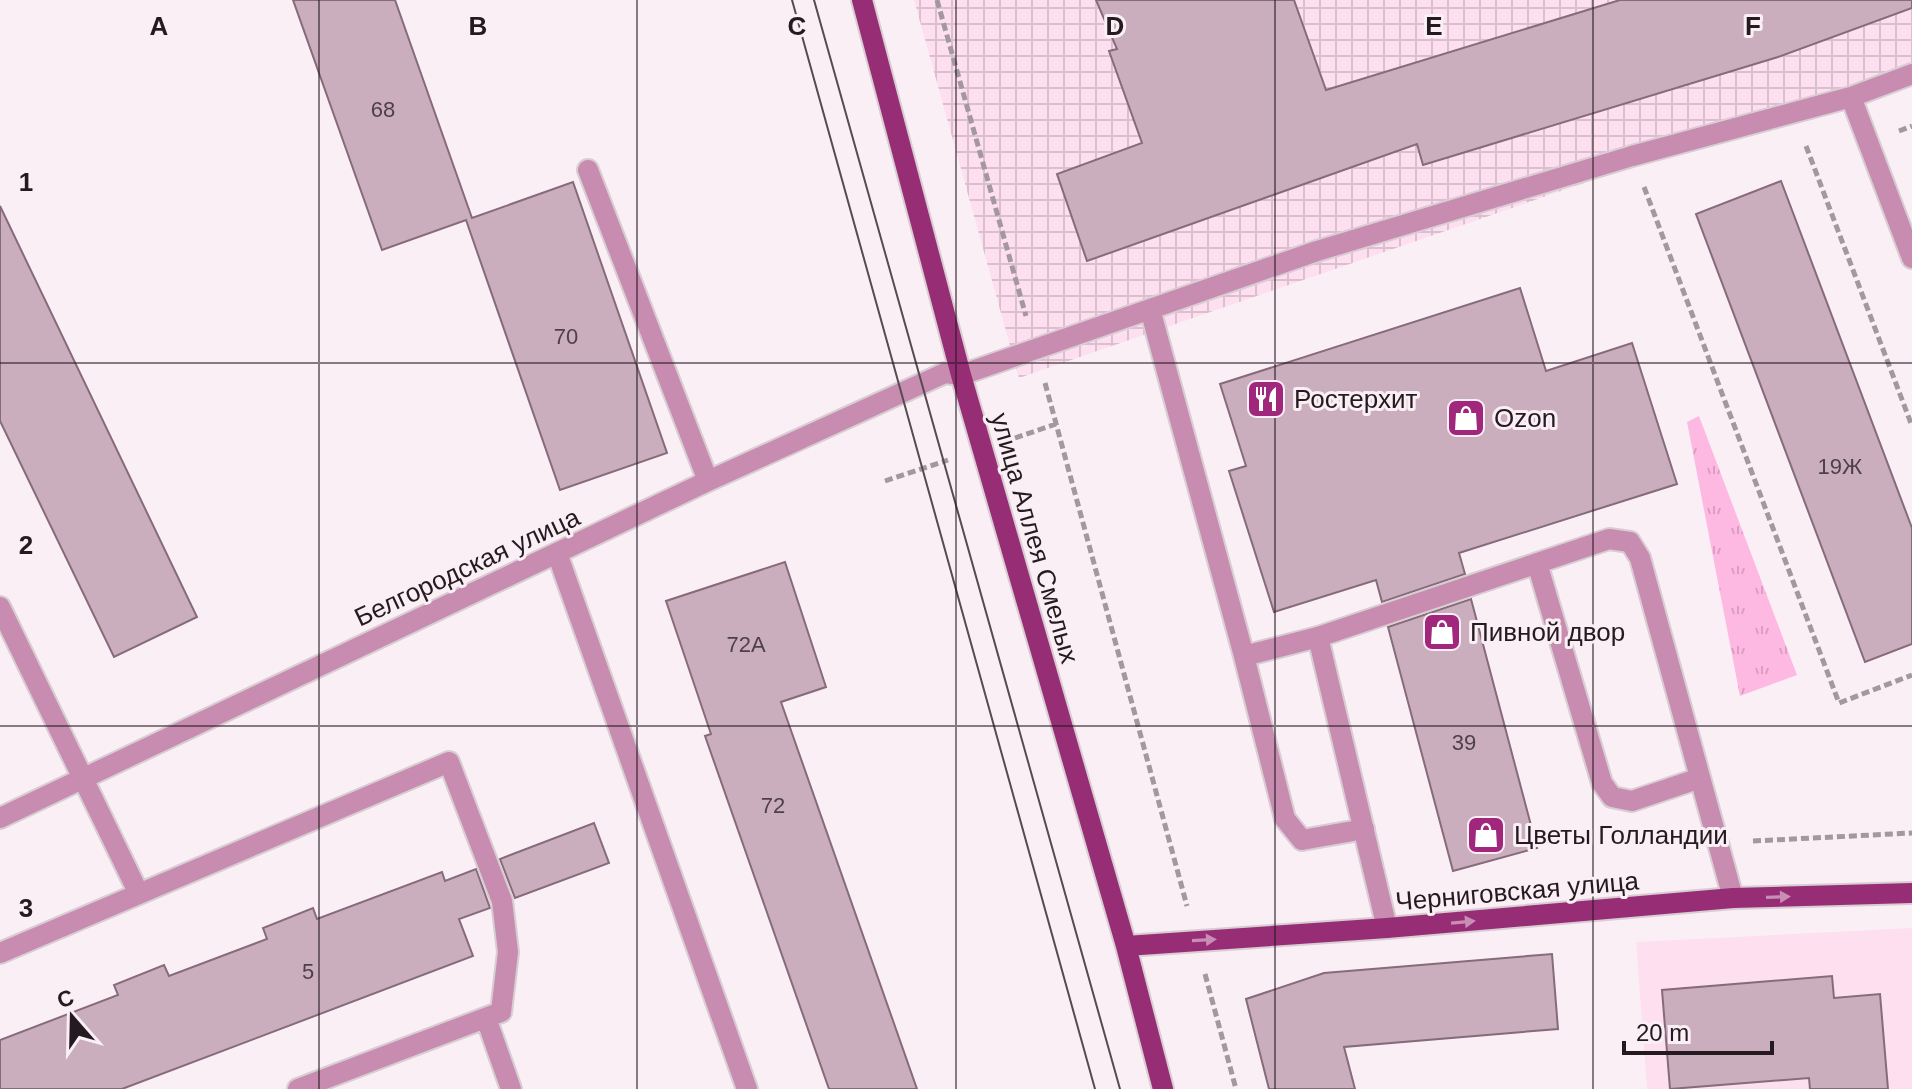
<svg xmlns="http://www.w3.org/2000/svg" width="1912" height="1089" font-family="Arial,sans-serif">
<defs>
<pattern id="industrial-grid" width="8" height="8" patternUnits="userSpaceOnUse" patternTransform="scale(2)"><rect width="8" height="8" fill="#fedff0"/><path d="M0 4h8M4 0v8" fill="none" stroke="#dabfce"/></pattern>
<pattern id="park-tufts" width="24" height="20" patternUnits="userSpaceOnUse" patternTransform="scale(2)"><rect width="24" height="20" fill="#feb9e2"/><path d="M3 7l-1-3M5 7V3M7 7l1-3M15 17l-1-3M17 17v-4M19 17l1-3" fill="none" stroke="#da9ec2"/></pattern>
</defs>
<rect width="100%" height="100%" fill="#fbeff6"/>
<path fill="#fedff0" d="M 1912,928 L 1912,1089 L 1647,1089 L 1636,942 Z"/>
<path fill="url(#industrial-grid)" d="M 914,0 L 1912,0 L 1912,70 L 1019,378 Z"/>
<path fill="url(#park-tufts)" d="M 1699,416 L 1797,675 L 1740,696 L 1687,422 Z"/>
<path fill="#caaebe" stroke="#866b7a" stroke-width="2" d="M 293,0 L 395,0 L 472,218 L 573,182 L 667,453 L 560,490 L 466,220 L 382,250 Z
M 1096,0 L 1294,0 L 1326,90 L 1620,0 L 1912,0 L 1912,8 L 1778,57 L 1423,165 L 1417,144 L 1087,261 L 1057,174 L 1142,143 L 1109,51 L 1117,49 Z
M 1781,181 L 1912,528 L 1912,644 L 1865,662 L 1696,214 Z
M 0,206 L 197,617 L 114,657 L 0,421 Z
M 1520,288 L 1546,371 L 1632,343 L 1677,484 L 1459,553 L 1465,574 L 1382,602 L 1376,580 L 1274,612 L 1229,471 L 1246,466 L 1220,384 Z
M 785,562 L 826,687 L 781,702 L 917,1089 L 829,1089 L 705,736 L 711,734 L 666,601 Z
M 1471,599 L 1537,848 L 1453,871 L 1388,627 Z
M 594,823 L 609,863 L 515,898 L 500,859 Z
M 476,869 L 490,908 L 459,919 L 473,956 L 122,1089 L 0,1089 L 0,1040 L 118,995 L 114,985 L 164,965 L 169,976 L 267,939 L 263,928 L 313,908 L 317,919 L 442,872 L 445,881 Z
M 1552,954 L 1558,1029 L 1344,1047 L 1355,1089 L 1269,1089 L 1246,999 L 1324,973 Z
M 1832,976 L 1834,998 L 1880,994 L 1888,1089 L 1810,1089 L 1809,1078 L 1670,1089 L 1662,990 Z"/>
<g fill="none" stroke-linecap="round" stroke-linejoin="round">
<defs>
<path id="minor" d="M 1851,97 L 1912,258
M 588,170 L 708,481
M 1150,309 L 1244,656 L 1318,637 L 1609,539 L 1630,542 L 1640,558 L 1733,898
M 557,553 L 747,1089
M 1537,563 L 1602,783 L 1612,797 L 1632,801 L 1700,778
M 0,607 L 139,894
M 1318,637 L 1387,928
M 1244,656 L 1285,819 L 1302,840 L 1364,829
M 0,818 L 708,481 L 945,373 L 961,375 L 1317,251 L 1632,156 L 1851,97 L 1912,74
M 0,953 L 449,762 L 502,901 L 508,952 L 501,1012 L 298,1089
M 486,1018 L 511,1089"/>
<path id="major" d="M 862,0 L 961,375 L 1126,946 L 1163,1089
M 1126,946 L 1387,928 L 1733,898 L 1912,893"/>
</defs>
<use href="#minor" stroke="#d9cdd4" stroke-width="24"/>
<use href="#major" stroke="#d9cdd4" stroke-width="24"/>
<path stroke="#a3989e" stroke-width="5" stroke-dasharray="8 4" stroke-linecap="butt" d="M 937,0 L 1026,316
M 1899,131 L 1912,126
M 1806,146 L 1912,426
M 1644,187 L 1839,703 L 1912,675
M 1045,383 L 1187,906
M 1015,438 L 1056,424
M 885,481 L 948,460
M 1753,841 L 1912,833
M 1205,974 L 1236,1089"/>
<use href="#minor" stroke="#c78caf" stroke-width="20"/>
<use href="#major" stroke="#972e75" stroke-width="20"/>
<path stroke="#564b51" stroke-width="2" d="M 792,0 L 1095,1089
M 814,0 L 1120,1089"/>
</g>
<defs><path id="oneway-solid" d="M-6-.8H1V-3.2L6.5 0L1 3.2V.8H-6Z" transform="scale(2)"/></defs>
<g fill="#c98eb6">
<use href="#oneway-solid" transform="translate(1778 897) rotate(-2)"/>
<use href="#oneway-solid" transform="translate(1463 922) rotate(-5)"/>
<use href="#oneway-solid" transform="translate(1204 940) rotate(-3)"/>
</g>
<path fill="none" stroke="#251a20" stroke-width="2" stroke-opacity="0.55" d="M 319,0 L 319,1089M 637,0 L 637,1089M 956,0 L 956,1089M 1275,0 L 1275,1089M 1593,0 L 1593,1089M 0,363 L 1912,363M 0,726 L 1912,726"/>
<defs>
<symbol id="restaurant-square" viewBox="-11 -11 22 22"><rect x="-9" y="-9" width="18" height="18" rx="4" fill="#a1277c" stroke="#fbeff6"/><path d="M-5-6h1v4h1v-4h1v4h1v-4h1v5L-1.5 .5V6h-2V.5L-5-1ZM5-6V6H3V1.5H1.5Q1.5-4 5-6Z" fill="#fff"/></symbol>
<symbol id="shop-square" viewBox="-11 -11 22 22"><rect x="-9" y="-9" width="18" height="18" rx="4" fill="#a1277c" stroke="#fbeff6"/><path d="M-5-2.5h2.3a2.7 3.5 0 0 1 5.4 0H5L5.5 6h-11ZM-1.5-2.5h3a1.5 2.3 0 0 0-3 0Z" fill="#fff"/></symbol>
</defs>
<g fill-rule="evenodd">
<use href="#restaurant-square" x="1244" y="377" width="44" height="44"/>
<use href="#shop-square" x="1444" y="396" width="44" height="44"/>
<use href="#shop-square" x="1420" y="610" width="44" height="44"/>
<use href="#shop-square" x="1464" y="813" width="44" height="44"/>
</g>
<g text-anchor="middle" stroke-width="6" stroke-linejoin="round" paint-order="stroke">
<g font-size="22" fill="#4e3f48">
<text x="383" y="117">68</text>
<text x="566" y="344">70</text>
<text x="1840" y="474">19Ж</text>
<text x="746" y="652">72А</text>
<text x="1464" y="750">39</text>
<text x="773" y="813">72</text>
<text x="308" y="979">5</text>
</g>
<g font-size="26" fill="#251a20" stroke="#fbeff6" text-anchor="start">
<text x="1294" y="408">Ростерхит</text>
<text x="1494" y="427">Ozon</text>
<text x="1470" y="641">Пивной двор</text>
<text x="1514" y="844">Цветы Голландии</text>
</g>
<g font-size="26" fill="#251a20" stroke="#fbeff6">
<text transform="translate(1035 538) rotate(74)" y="9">улица Аллея Смелых</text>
<text transform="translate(467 567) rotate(-25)" y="9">Белгородская улица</text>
<text transform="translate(1517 891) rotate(-5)" y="9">Черниговская улица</text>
</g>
</g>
<g font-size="26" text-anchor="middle" font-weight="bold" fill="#251a20" stroke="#fbeff6" stroke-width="6" stroke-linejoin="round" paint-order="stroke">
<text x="159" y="35">A</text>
<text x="478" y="35">B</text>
<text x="797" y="35">C</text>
<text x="1115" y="35">D</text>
<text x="1434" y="35">E</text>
<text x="1753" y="35">F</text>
<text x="26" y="191">1</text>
<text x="26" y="554">2</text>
<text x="26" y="917">3</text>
</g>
<g transform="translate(72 1017) rotate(340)" stroke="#fbeff6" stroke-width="6" paint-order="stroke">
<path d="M0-6L14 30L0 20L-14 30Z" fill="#251a20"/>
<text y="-12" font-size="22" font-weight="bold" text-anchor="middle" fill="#251a20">С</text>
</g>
<path d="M1624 1041v12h148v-12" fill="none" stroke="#251a20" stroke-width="4"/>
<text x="1636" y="1041" font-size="24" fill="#251a20" stroke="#fbeff6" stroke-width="6" paint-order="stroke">20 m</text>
</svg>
